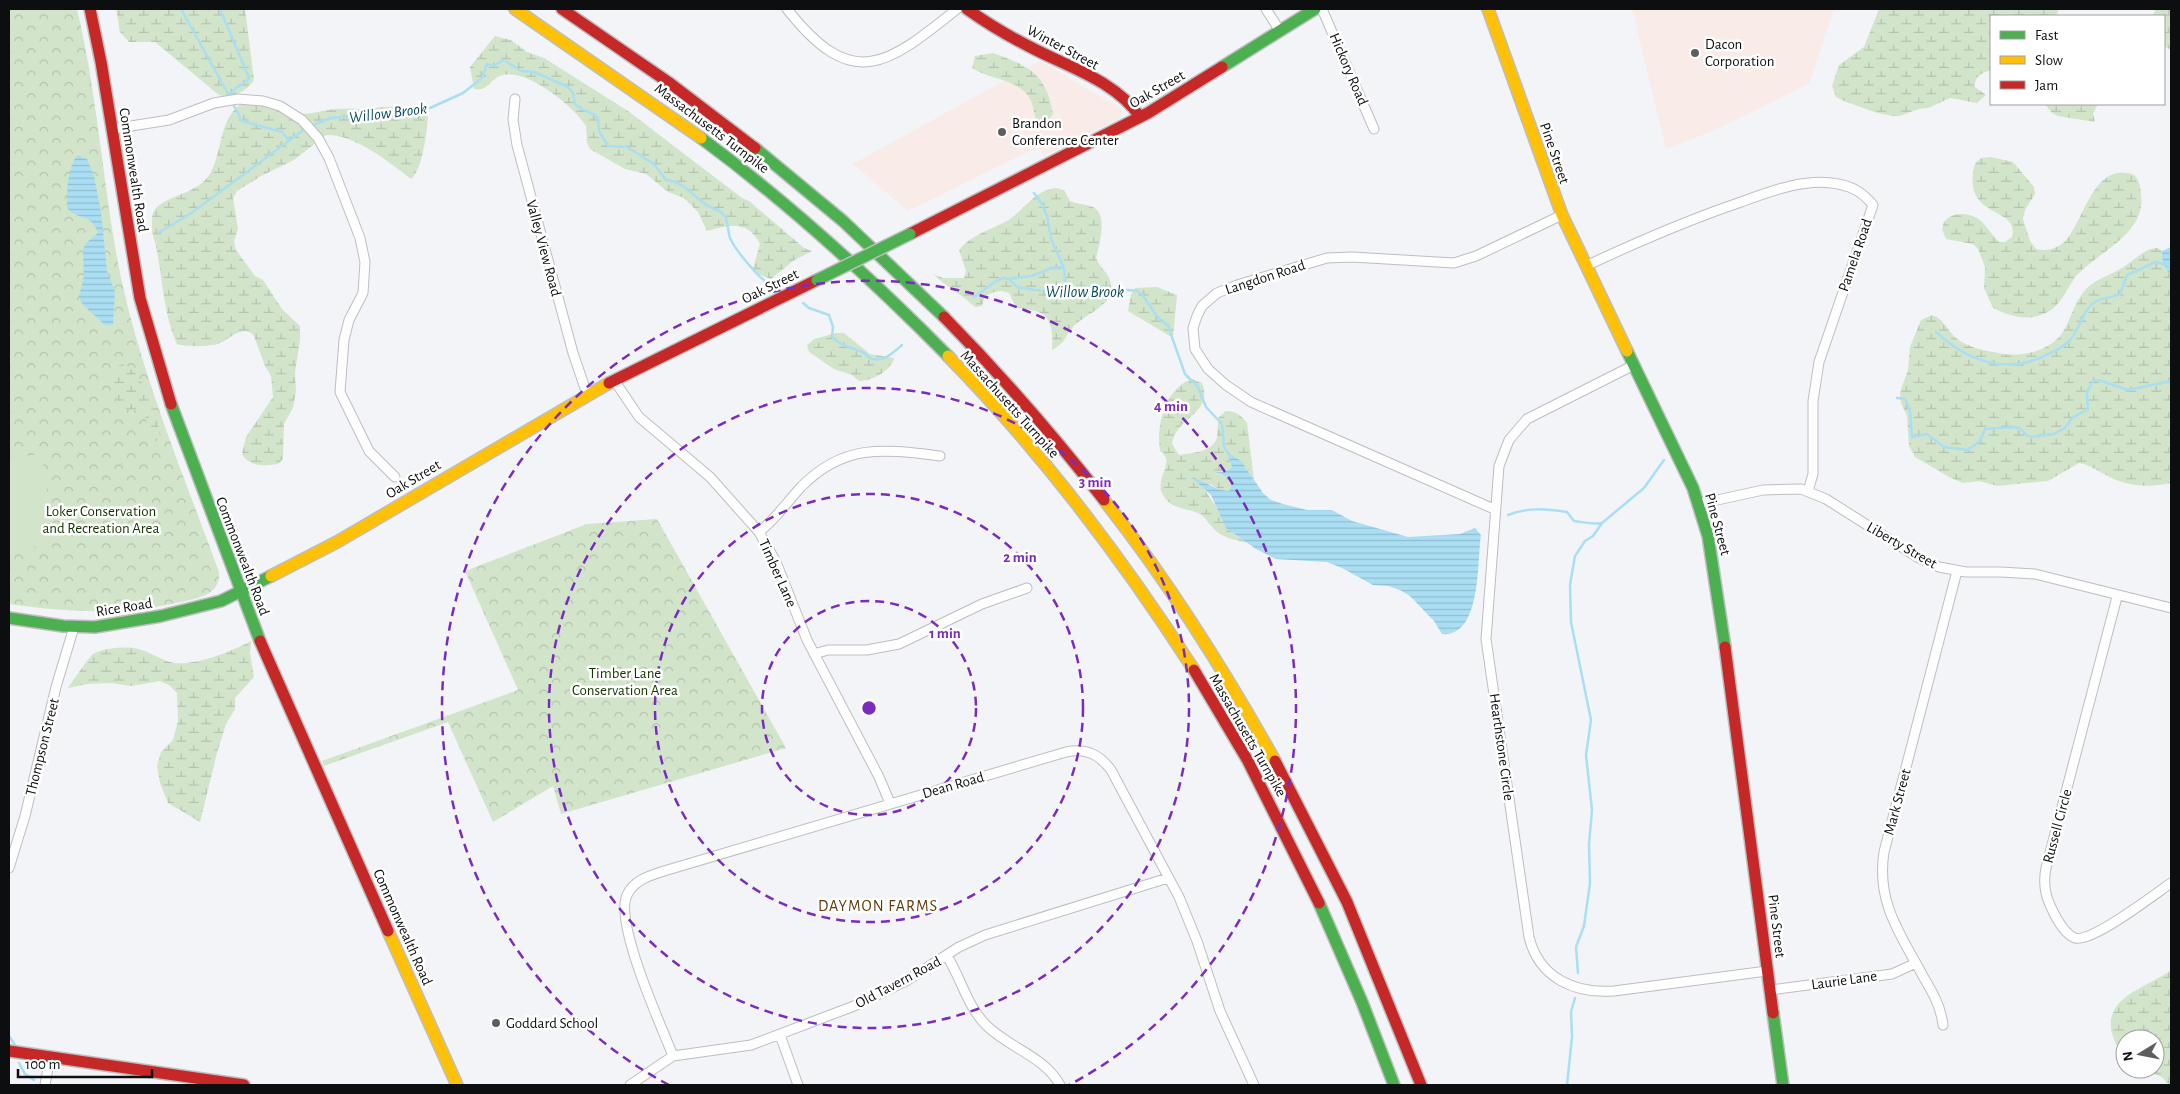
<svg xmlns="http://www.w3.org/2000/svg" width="2180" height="1094" font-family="'Alegreya Sans',sans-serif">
<defs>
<pattern id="forest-crowns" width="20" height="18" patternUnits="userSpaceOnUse" patternTransform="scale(1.25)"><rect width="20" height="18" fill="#d2e5cb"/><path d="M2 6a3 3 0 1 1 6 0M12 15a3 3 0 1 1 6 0" fill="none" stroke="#b3c3ad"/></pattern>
<pattern id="wetland-marsh" width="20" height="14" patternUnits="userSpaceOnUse" patternTransform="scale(1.25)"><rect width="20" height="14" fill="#d2e5cb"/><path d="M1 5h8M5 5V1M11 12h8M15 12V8" fill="none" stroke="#b3c3ad"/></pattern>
<pattern id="water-rules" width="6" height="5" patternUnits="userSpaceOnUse" patternTransform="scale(1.25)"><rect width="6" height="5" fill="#aadef3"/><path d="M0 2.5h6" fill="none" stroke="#91bdcf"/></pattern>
</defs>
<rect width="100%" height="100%" fill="#f2f4f7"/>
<path fill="#f8ebe8" d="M 1632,9 L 1834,9 L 1809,84 L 1710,132 L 1666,149 Z
M 1040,61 L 1122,109 L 1120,118 L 1044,156 L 1038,147 L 908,211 L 853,164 Z"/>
<path fill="url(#forest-crowns)" d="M 9,9 L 77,9 C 98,97 103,189 121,278 C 143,379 184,476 219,572 C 221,595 198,598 181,602 C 122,616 68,612 9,604 Z
M 657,519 L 786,748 L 561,814 L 553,786 L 493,822 L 448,722 L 324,766 L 322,761 L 518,690 L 465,571 L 587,524 Z"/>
<path fill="url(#wetland-marsh)" d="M 116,9 L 245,9 L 254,80 C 248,91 231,99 219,95 L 155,42 L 129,42 L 120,32 Z
M 1879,9 L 2059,9 L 2056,16 L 1991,16 L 1991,70 C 1982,73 1974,76 1975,87 L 1986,95 L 1977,103 L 1950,98 L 1928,108 L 1919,109 L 1899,116 L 1892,116 L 1874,112 L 1844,101 L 1836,97 L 1832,86 L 1839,65 L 1864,47 Z
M 2156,9 L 2171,9 L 2171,50 L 2164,46 L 2164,16 L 2152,16 Z
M 495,36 L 511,40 L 527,52 L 544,58 L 628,111 L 742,198 L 749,201 L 804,248 L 812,251 L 793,261 L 771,279 L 756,273 L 753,268 L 760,244 C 747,219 729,225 707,231 L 698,212 L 684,198 L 668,192 L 646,174 L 625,169 L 590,149 L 587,143 L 586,126 C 574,107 528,69 503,75 C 491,77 489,92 474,89 L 470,67 Z
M 993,53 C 1029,66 1046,73 1053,114 L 1041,131 C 1034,123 1035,106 1029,97 C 1017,79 988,79 972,68 L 975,56 Z
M 244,102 C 264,104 280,114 300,114 C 312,114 324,110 335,109 C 348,108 361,110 374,108 C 393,107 410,103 428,111 C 428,126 423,170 411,179 C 388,161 354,134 326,135 L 294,160 L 263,175 L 237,191 L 233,198 L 238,229 L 234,241 L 236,250 L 255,276 L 263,280 L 282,309 L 300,326 L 300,340 L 295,372 L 296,391 L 293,408 L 284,424 L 283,459 L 278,464 C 265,466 249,467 242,454 L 246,437 L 273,397 L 271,376 L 265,366 L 254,336 C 244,323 230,339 220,343 C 212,347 185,347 177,344 C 165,319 162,279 157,251 C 156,243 152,236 152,228 C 152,221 151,212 157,207 C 174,193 200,193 211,172 C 223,149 219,116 244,102 Z
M 2045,104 L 2098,104 L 2093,114 L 2095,122 L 2058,116 L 2052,113 Z
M 1991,157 L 2013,162 L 2034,187 L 2035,194 L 2025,210 L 2023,219 L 2030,241 L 2036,249 C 2046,251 2055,250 2064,242 C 2083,225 2091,168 2126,173 C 2129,173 2134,174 2136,177 C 2139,181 2141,189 2141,195 C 2146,233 2100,251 2078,274 C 2065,289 2062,308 2041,315 C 2025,321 2007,315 1993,308 L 1984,288 L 1985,267 L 1978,249 L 1973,244 L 1946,239 L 1942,229 L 1944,222 C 1949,216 1954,214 1962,214 C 1983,215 1986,229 1999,242 L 2005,242 L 2012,237 C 2020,204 1960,222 1975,163 L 1981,158 Z
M 1056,188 L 1064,190 L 1070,201 C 1077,204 1083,204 1090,206 C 1110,211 1099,245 1096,258 C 1100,269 1110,273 1111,285 C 1114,306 1084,314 1073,327 C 1063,338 1067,342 1052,350 C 1053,335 1053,316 1036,311 C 1029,309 1023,310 1016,307 L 1009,293 C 999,289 994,292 985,296 L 982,306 L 975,307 C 962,295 947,287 933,274 L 943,278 L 964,278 L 966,271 L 959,250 C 971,235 989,230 1005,222 C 1024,212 1032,191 1056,188 Z
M 2158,248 L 2162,251 C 2161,259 2164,270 2171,275 L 2171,483 C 2146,488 2127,487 2104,474 C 2095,469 2089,465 2079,463 L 2048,481 L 1997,486 L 1979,481 L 1963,483 L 1949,477 L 1915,457 L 1909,446 L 1907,416 L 1901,403 L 1900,392 L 1908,370 L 1910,347 L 1921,320 L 1932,315 C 1943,318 1947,330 1956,338 C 1967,347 1985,351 1999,353 C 2022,358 2052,351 2064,330 C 2072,316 2075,301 2086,289 C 2096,278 2113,275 2125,266 C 2136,259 2145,248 2158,248 Z
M 1157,287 L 1177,295 L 1173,338 L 1128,311 L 1131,295 L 1135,288 Z
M 836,333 L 844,333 L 870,354 L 894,358 C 891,371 872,381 859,381 L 852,375 L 834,369 L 809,352 L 807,345 L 814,339 Z
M 124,364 C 144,374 159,416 160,438 L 154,443 L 149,436 L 145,413 L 139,410 L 123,410 L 117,401 L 113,373 L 119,365 Z
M 1192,379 L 1202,383 C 1214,414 1176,416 1172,444 L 1179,455 C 1191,453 1214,452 1217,437 C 1218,430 1217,424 1219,417 L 1226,411 C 1236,411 1241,415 1247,423 L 1254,480 L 1247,469 L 1228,453 L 1232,467 L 1228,470 L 1216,473 L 1229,478 L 1231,487 L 1229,491 L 1223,491 L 1210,484 L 1203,487 L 1234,534 L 1247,543 C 1235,540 1222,538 1213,528 C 1209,524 1206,519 1203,516 C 1190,507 1172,511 1163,495 C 1153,479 1177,463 1160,451 C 1156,425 1165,388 1192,379 Z
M 251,641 L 250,653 L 254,677 L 235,698 L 235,709 L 226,724 L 217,753 L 200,822 L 168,803 L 160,783 L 157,766 L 161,752 L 173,740 L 178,721 L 177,693 L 169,685 L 160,681 L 131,686 L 111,683 L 87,684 L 68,688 C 73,681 89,657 93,654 C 104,648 125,646 138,649 C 150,652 161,660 174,663 C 195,666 233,651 251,641 Z
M 2171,970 L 2171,1085 L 2169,1085 L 2162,1077 L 2141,1069 L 2155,1069 L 2155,1039 L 2125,1039 L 2125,1056 C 2117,1049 2113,1039 2111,1029 C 2107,995 2149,987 2171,970 Z"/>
<path fill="#d2e5cb" d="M 42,454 L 54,544 L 9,550 L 9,458 Z"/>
<path fill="url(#water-rules)" d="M 78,155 L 87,159 L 94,176 L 101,212 L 107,271 L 115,292 L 113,324 L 106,326 L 82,304 L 79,297 L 84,276 L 83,250 L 86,243 L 98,233 C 90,211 79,222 67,208 C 67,193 67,166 78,155 Z
M 2171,247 L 2171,275 C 2164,270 2161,259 2162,251 Z
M 1227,452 L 1241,461 L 1263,493 L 1271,500 L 1283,504 L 1307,510 L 1332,510 L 1352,521 L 1408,537 L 1460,534 L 1475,528 L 1481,535 C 1477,559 1482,638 1442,634 L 1434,621 L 1410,596 L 1400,590 L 1388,586 L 1373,585 L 1342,568 L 1327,562 L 1276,559 L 1256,549 L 1226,528 L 1211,495 L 1191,477 C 1204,480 1216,491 1229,491 L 1231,487 L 1229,478 L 1215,472 L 1225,472 L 1232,467 Z"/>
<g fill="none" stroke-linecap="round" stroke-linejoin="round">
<path stroke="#aadef3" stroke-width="2.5" d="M 181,9 L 230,97
M 220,9 L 249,78 C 243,88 234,83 230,98
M 232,102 L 242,121 L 282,132 L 288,139
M 311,126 L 331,118 L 430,108 L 463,93 L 482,78 L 487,64 L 493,66 L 504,60 L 521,71 L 534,72 L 568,87 L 573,93 L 575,104 C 582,111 591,111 598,118 L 599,131 L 608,146 L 627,147 L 635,152 L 654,164 L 666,180 C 684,182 691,194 705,204 C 712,210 722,208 726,219 C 728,225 728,232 730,238 C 735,250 756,274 766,282
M 1034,193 L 1042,204 L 1047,216 L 1051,239 L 1064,268 L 1066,288
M 158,233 L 190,214 L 306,128
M 1009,279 L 1032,276 L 1051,268 L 1063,267
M 974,297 L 996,281 L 1003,278 L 1009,279 L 1017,287 L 1042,291 L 1099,287 L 1137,291 L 1142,294 L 1156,315 L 1168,326 L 1185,374 L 1198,387 L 1206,407 L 1222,424 L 1224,446 L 1227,452
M 803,303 L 809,308 L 829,315 L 833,327 L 832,337 C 839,345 851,348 860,351 C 864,352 867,356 870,358 C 882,364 894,352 902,345
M 1936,332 C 1966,360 2004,375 2044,356 C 2052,352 2061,349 2067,343 C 2080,332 2081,311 2095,302 C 2103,297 2112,298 2120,294 L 2127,275 L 2156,262 L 2171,266
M 1897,398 L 1905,399 L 1910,411 L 1912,437 L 1927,434 L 1944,447 L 1968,450 L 1980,441 L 1985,429 L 2014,427 L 2020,428 L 2026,435 L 2032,437 L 2054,434 L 2065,428 L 2072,418 L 2088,409 L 2087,392 L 2093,381 L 2099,380 L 2128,390 L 2171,381
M 1508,515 C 1527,507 1547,509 1567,512 L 1574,521 C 1583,522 1593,525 1602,523 L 1644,488 L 1664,460
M 1578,973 L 1576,947 L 1584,926 L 1590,883 L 1589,844 L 1592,810 L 1586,755 L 1591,720 L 1571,622 L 1570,585 L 1575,556 L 1585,541 L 1593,536 L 1602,523
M 9,1036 L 15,1045
M 19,1063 L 25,1074 L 34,1080
M 1567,1085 L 1572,1037 L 1571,1012 L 1575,998"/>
<defs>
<path id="street" d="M 787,9 C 853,93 887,65 957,9
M 1266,9 L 1280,31
M 1322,9 L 1374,129
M 515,99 L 513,120 L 517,145 L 573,353 L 587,394
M 112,129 L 169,120 L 214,103 L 238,99 L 263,101 L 280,106 L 302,120 L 318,138 L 329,158 L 360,238 L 365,262 L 363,293 L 349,320 L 344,340 L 340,392 L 369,451 L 395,477
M 1586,266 C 1637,242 1688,220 1741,202 C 1771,191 1807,177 1838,184 C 1854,187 1863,193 1873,205 L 1819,362 L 1813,401 L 1813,474 L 1808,491
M 1634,365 L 1527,419 L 1509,440 L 1499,466 L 1486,639 L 1529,937 C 1539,978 1575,994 1614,991 L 1767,971
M 614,380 L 639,417 L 710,477 L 759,532 L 776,562 L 807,640 L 879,777 L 890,803
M 1699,504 L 1763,490 L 1801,489 L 1826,499 L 1919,558 L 1939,567 L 1966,572 L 2001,572 L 2035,574 L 2171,608
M 1494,509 L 1251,402 L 1226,385 L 1208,369 L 1195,349 L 1193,328 L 1197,316 L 1202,306 L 1217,293 L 1237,285 L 1327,258 L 1352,257 L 1454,263 L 1476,256 L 1562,215
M 759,532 C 776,519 787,502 801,487 C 844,443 884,449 940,456
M 2117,597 L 2046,868 C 2042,888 2047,901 2057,919 C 2061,926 2067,935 2075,938 C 2092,943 2155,894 2171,883
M 814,654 L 828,650 L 867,650 L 899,644 L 982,604 L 1027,588
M 9,868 L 25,816 L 56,687 L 74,627
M 947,956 C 961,978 967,1006 986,1025 C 1009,1048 1044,1056 1060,1085
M 1770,990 L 1892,974 L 1916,963
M 1943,1025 C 1941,1007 1933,993 1924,978 C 1901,935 1876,903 1884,852 L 1957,571
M 780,1035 L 798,1085
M 673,1056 C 661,1025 614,923 627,895 C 634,880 649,876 664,871 L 1066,752 C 1086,748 1099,754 1111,770 L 1179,897 L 1197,941 L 1220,1011 L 1254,1085
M 45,1085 L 50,1057
M 630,1085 L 673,1056 L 751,1045 L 854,1006 L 906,981 L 959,947 L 985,935 L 1168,878"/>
<path id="fast" d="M 1222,67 L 1315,9
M 701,138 C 790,204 871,278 948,356
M 755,148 L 843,221 L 944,317
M 1627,351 L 1693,488 L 1708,536 L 1725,647
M 171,404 L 260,641
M 9,618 L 63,626 L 95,627 L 161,616 L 221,601 L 271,576
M 1319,903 L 1362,1002 L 1394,1085
M 1773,1013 L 1783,1085"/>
<path id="slow" d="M 515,9 L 701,138
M 1488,9 L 1562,215 L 1627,351
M 948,356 C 1041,451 1122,558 1194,670
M 1104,500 C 1169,582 1224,670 1275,761
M 271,576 L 337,542 L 609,383
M 388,931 L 457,1085"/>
<path id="jam" d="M 90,9 L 101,62 L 140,298 L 171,404
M 562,9 L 671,84 L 755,148
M 967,9 C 988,24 1010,37 1034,49 C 1069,67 1117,82 1140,117
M 910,234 L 1148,113 L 1222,67
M 944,317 C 1001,375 1054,436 1104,500
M 609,383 L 817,280
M 260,641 L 388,931
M 1725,647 L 1773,1013
M 1194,670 L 1248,761 L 1319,903
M 1275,761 L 1347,902 L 1421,1085
M 9,1051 L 244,1085"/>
</defs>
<use href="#street" stroke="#bdbec0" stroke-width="11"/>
<use href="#fast" stroke="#bdbec0" stroke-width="14"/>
<use href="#slow" stroke="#bdbec0" stroke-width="14"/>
<use href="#jam" stroke="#bdbec0" stroke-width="14"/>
<use href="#street" stroke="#fdfdfe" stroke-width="9"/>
<use href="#fast" stroke="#4caf50" stroke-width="11"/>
<use href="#slow" stroke="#ffc107" stroke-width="11"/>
<use href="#jam" stroke="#c62828" stroke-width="11"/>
<defs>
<path id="fast-bridge" d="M 817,280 L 910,234"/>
</defs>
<use href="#fast-bridge" stroke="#bdbec0" stroke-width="14" stroke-linecap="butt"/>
<use href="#fast-bridge" stroke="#4caf50" stroke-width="11"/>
</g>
<g fill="none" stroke="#7b2cbf" stroke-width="2.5" stroke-dasharray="9 6">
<circle cx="869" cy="708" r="107"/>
<circle cx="869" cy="708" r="214"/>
<circle cx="869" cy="708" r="320"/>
<path d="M669 1085A427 427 0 1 1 1069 1085"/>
</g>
<g fill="#5d5e60" stroke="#fff" stroke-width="2">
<circle cx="1695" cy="53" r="5"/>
<circle cx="1002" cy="132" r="5"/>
<circle cx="496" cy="1023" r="5"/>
</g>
<g text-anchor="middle" stroke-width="5" stroke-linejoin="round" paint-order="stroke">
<g font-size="15" fill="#0d0e0f" stroke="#fff" text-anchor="start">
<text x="1705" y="49">Dacon<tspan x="1705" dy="17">Corporation</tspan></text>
<text x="1012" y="128">Brandon<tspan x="1012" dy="17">Conference Center</tspan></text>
<text x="506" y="1028">Goddard School</text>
</g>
<g font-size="15" fill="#0d0e0f" stroke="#fff">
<text transform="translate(1063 47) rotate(28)" y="5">Winter Street</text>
<text transform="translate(1349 69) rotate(67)" y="5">Hickory Road</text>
<text transform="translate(1157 89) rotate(-30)" y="5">Oak Street</text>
<text transform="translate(712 128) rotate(37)" y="5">Massachusetts Turnpike</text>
<text transform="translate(1555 153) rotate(71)" y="5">Pine Street</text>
<text transform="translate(134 170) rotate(81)" y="5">Commonwealth Road</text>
<text transform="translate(544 248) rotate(75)" y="5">Valley View Road</text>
<text transform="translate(1855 255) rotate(-71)" y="5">Pamela Road</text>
<text transform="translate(1265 277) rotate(-18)" y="5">Langdon Road</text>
<text transform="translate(770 286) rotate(-26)" y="5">Oak Street</text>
<text transform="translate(1010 404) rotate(48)" y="5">Massachusetts Turnpike</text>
<text transform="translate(413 479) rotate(-31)" y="5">Oak Street</text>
<text transform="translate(1718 524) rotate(75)" y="5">Pine Street</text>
<text transform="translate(1902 545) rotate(30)" y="5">Liberty Street</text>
<text transform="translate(243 556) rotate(69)" y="5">Commonwealth Road</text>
<text transform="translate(778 573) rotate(66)" y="5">Timber Lane</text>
<text transform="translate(124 607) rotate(-9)" y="5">Rice Road</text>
<text transform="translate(1248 735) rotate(60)" y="5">Massachusetts Turnpike</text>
<text transform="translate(42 747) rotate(-76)" y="5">Thompson Street</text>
<text transform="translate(1502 747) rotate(82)" y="5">Hearthstone Circle</text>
<text transform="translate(953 785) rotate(-16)" y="5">Dean Road</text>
<text transform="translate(1897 802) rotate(-75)" y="5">Mark Street</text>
<text transform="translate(2057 826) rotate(-75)" y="5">Russell Circle</text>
<text transform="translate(1777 926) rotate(83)" y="5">Pine Street</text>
<text transform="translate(403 927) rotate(66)" y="5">Commonwealth Road</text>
<text transform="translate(1844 980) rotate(-8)" y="5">Laurie Lane</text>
<text transform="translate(898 982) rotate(-28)" y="5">Old Tavern Road</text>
</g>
<g font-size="15" fill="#153500" stroke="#fff">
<text x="101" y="516">Loker Conservation<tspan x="101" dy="17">and Recreation Area</tspan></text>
<text x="625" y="678">Timber Lane<tspan x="625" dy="17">Conservation Area</tspan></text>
</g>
<g font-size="16" font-style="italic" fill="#0a4b5e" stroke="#fff">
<text transform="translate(388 112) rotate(-7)" y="6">Willow Brook</text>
<text x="1085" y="297">Willow Brook</text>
</g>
<g font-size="16" letter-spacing="1" fill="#603c08" stroke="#fff">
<text x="878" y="911">DAYMON FARMS</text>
</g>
</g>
<circle cx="869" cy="708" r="8" fill="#7b2cbf" stroke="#fff" stroke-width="2.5"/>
<g font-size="15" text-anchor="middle" font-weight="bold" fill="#7b2cbf" stroke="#fff" stroke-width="5" stroke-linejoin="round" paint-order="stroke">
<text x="1171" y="411">4 min</text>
<text x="1095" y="487">3 min</text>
<text x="1020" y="562">2 min</text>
<text x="945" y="638">1 min</text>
</g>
<rect width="2180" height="1094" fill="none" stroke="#0d0e0f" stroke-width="20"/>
<rect x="1990" y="15" width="175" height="90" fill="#ffffff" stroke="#9e9f9f"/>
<rect x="2000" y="31" width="25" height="8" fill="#4caf50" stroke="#9e9f9f"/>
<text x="2035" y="40" font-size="15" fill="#0d0e0f">Fast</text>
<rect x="2000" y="56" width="25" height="8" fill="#ffc107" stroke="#9e9f9f"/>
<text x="2035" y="65" font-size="15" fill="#0d0e0f">Slow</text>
<rect x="2000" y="81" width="25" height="8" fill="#c62828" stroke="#9e9f9f"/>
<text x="2035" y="90" font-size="15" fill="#0d0e0f">Jam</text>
<g transform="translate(2140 1054) rotate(260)"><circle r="24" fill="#ffffff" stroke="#9e9f9f"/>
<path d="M0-4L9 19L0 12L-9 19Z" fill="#5d5e60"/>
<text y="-8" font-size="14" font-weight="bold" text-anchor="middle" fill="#0d0e0f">N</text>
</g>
<path d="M18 1069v8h134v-8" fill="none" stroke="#0d0e0f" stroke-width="2.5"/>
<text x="25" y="1069" font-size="15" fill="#0d0e0f" stroke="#ffffff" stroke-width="4" paint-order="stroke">100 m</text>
</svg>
